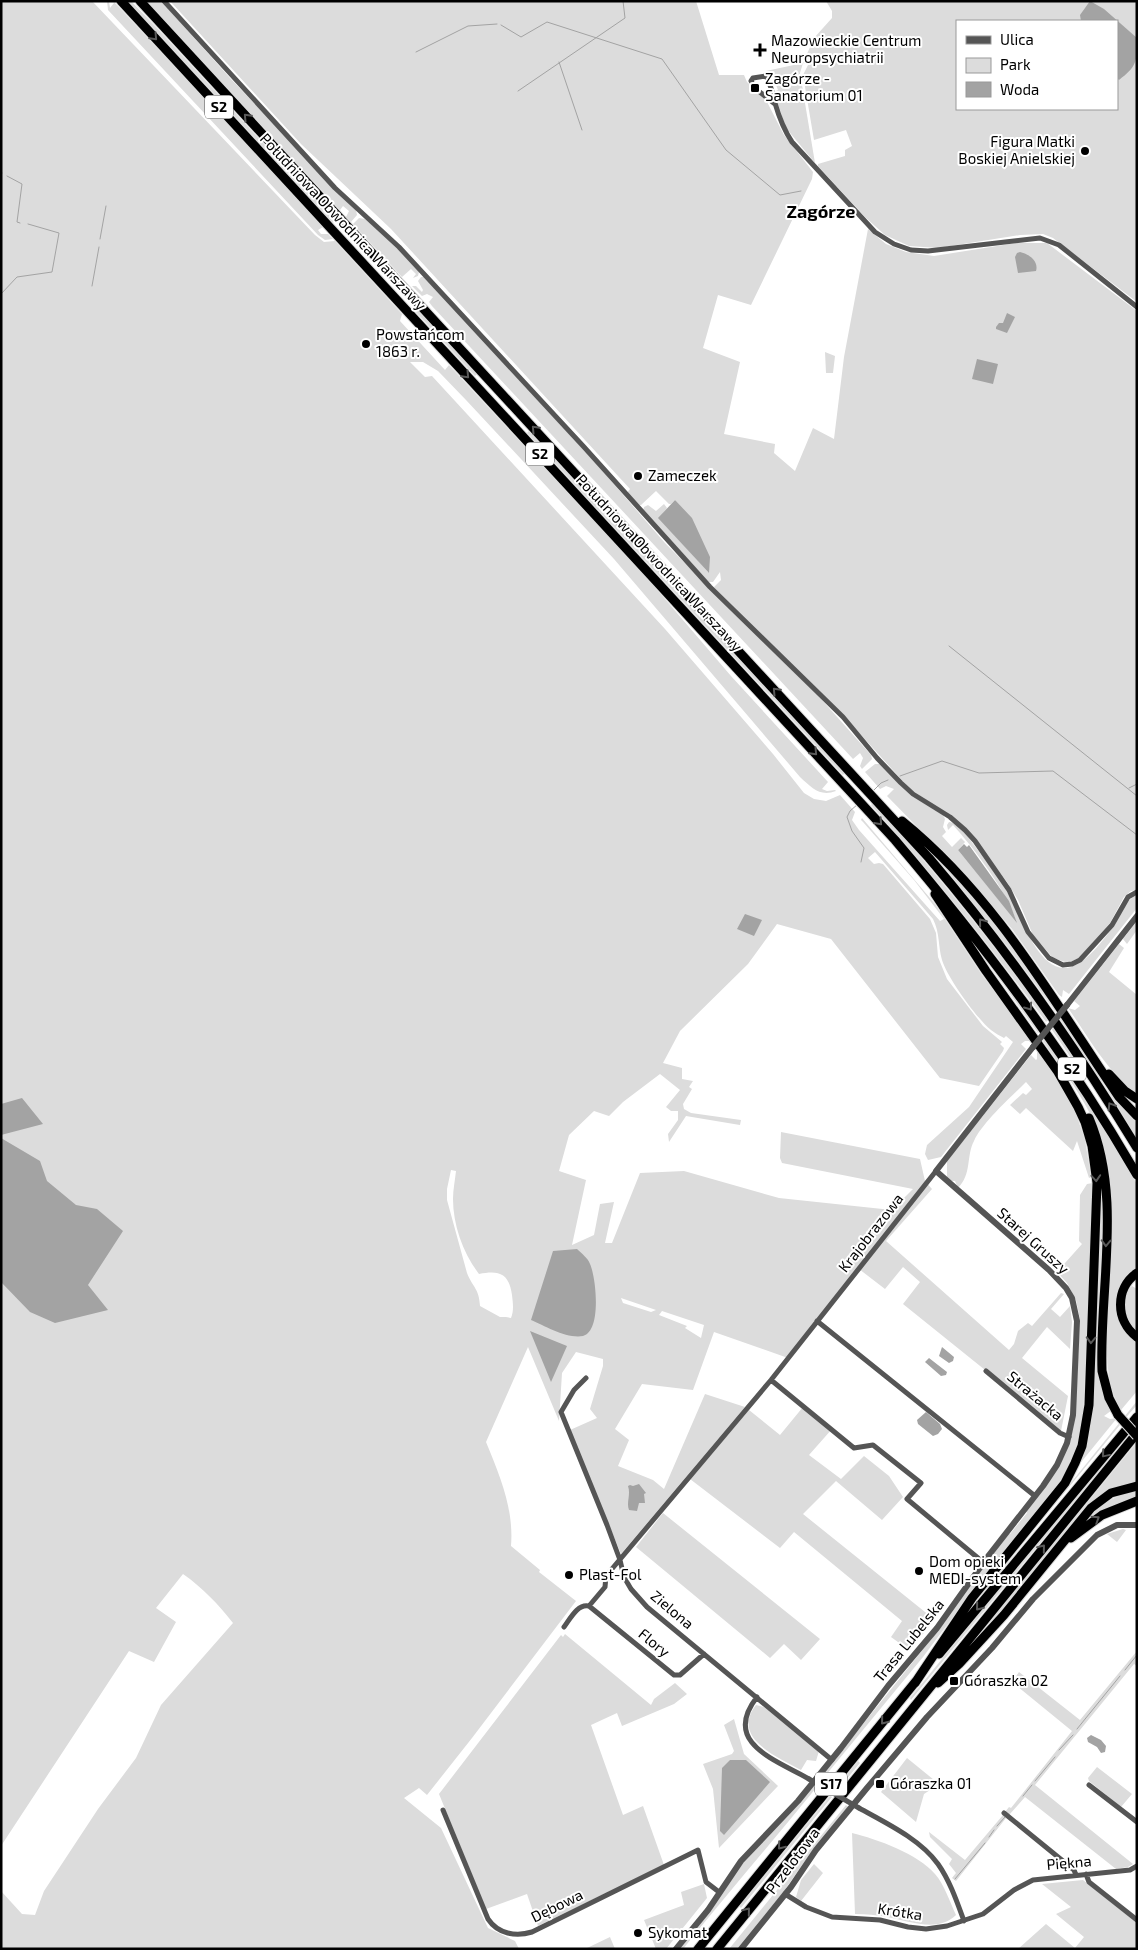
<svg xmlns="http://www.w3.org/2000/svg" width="1138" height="1950" font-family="'Exo 2',sans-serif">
<rect width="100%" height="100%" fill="#fff"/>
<path fill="#dcdcdc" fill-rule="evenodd" d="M 1,1 L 92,1 L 315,235 L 324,242 L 335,241 L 402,314 L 400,321 L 445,370 L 449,365 L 408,321 L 647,578 L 731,676 L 828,782 L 822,789 L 827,791 L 835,790 L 836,791 C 820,797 812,788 800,777 L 614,559 L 466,400 L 438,371 L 423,362 L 410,362 L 425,377 L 432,376 L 665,629 L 773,754 L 804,793 L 814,799 L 826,801 L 840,795 L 855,812 L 852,820 L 859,830 L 940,921 L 944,919 L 914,880 L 863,822 L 861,820 L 862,818 L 935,904 L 982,975 L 1031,1041 L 1025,1041 L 1021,1044 L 1026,1049 L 941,1157 L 928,1160 L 925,1154 L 927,1145 L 969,1107 L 1013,1042 L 1006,1036 L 1004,1038 C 1000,1036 995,1033 991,1030 C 977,1019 947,977 942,960 C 938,946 940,933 933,919 L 875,852 L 868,858 L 874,864 L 879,863 L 883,864 L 930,919 L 936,933 L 938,957 L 947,979 L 983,1026 L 1002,1042 L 1000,1044 L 1004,1048 L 1003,1051 L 979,1086 L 940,1078 L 831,939 L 777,924 L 748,964 L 680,1031 L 663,1063 L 682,1068 L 682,1079 L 693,1081 L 689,1087 L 692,1089 L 683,1104 L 684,1109 L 691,1113 L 741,1120 L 740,1125 L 686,1116 L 669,1142 L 668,1134 L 678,1120 L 678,1111 L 671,1111 L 666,1107 L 680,1090 L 660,1074 L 623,1102 L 609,1116 L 594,1111 L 569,1135 L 559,1171 L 586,1180 L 572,1245 L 594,1235 L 600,1204 L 614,1202 L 605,1243 L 612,1243 L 640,1173 L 684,1171 L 779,1198 L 892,1210 L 913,1189 L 782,1163 L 780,1158 L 781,1132 L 920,1159 L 925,1181 L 932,1189 L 886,1241 L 1009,1350 L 1014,1344 L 1018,1331 L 1028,1323 L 1032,1326 L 1061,1293 L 1064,1294 L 1051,1309 L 1060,1317 L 1070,1306 L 1072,1322 L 1070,1349 L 1047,1327 L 1022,1358 L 1068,1396 L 1061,1431 L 903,1304 L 920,1282 L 903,1267 L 885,1289 L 859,1269 L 788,1358 L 714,1332 L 693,1390 L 642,1384 L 615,1429 L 629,1440 L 618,1466 L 653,1480 L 664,1489 L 705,1394 L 745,1407 L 621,1554 L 570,1430 L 597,1418 L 590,1409 L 603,1366 L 603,1359 L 576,1352 L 562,1373 L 559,1421 L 528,1347 L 486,1442 C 500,1476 514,1509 511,1546 L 540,1570 L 539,1572 L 576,1601 L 472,1738 L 427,1795 L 419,1788 L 404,1798 L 441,1828 L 488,1928 L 515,1941 L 519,1949 L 1,1949 L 1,1891 L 22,1914 L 35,1915 L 44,1891 L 98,1809 L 136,1758 L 161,1705 L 233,1623 C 218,1604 203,1588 183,1574 L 156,1608 L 176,1622 L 154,1662 L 129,1651 L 1,1846 ZM 451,1170 L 456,1171 C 455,1180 453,1190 453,1199 C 453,1225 463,1253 479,1274 C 499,1270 509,1273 512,1295 C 513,1304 514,1310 511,1318 L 506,1317 L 500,1317 L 480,1306 C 479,1288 473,1288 467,1273 L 447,1200 L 447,1189 ZM 621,1298 L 656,1310 L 651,1312 L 623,1303 ZM 662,1311 L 704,1325 L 701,1338 L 685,1328 L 687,1326 L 659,1315 Z
M 107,1 L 109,1 L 110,8 L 114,3 L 113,1 L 115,3 L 297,198 L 323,227 L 318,230 L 321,234 L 328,234 L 333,239 L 325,240 L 318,235 L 108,10 Z
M 128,1 L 131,1 L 157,28 L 335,221 L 333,223 Z
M 146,1 L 161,1 L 231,79 L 356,210 L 357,215 L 351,222 L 346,217 L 349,211 L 343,206 L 340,210 Z
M 170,1 L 696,1 L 719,75 L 744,75 L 747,82 L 766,100 L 784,135 L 813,172 L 812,179 L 751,305 L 718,295 L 703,348 L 740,362 L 724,434 L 775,444 L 774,453 L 795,471 L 813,428 L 834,439 L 844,357 L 868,229 L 886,244 L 906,252 L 934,256 L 1016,243 L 1047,243 L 1137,311 L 1137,890 L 1131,891 L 1124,897 L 1110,923 L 1079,958 L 1068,963 L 1053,958 L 1033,935 L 1018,900 L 1007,882 L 965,827 L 909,788 L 853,726 L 716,590 L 714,587 L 721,580 L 720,572 L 713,582 L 709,582 L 643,511 L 644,507 L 648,505 L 656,511 L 664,504 L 667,508 L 659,518 L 709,573 L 675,500 L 671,504 L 669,504 L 656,491 L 641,505 L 638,505 L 627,493 L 630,489 L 391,229 L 301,144 Z
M 826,1 L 1137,1 L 1137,302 L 1053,238 L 1043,234 L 1020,235 L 938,248 L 909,246 L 885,235 L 865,217 L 818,166 L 818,164 L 845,156 L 845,150 L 852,146 L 846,130 L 814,140 L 803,75 L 808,65 L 803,63 L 800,73 L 815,163 L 786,128 L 774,92 L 778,90 L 773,77 L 770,78 L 766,71 L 803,63 L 814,38 L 832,18 L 832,11 ZM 957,21 L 1117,21 L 1117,109 L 957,109 Z
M 359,218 L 365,219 L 398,248 L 419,272 L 418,276 L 413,278 L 416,274 L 411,269 L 402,277 L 353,224 Z
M 421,277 L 425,277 L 599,467 L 665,543 L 822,700 L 871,755 L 872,759 L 862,769 L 860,766 L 863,758 L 860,753 L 853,759 L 432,306 L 429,302 L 433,297 L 427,294 L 422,296 L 412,286 L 416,286 L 422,292 L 423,290 L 418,281 Z
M 416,308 L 477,374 L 475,376 L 414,310 Z
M 825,352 L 835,356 L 833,373 L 826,373 Z
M 529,431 L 845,773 L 843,775 L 527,433 Z
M 875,764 L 881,764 C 902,789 916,799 943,815 L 945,819 L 943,827 L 946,832 L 942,836 L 952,847 L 961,838 L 965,842 L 958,850 L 1016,921 C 1008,893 973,847 953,825 L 948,830 L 947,825 L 949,822 C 959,823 968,837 974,845 C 986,861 999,877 1009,895 C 1021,915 1036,967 1064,968 C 1081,969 1101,943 1110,931 C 1119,919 1123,901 1137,895 L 1137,908 L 1069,994 L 1063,990 L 1062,997 L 1059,995 L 1012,929 L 976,887 L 887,796 L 894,789 L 886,786 L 880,789 L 865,772 Z
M 873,803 C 936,872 994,944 1048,1020 L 1046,1022 C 991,947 933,875 871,805 Z
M 933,853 C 979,901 1018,954 1056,1009 L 1055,1011 L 1010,950 Z
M 1137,921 L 1137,930 L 1127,944 L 1123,939 Z
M 967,934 L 1040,1031 L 1038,1033 Z
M 1119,944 L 1124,948 L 1109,972 L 1137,995 L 1137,1094 C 1108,1073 1089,1038 1068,1008 L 1075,1010 L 1080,1006 L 1074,1001 Z
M 1062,1017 L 1103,1079 L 1101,1081 L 1060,1019 Z
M 1053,1027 L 1077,1062 L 1075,1064 L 1052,1030 Z
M 1045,1038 L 1092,1109 L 1137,1184 L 1137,1268 C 1132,1272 1126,1276 1122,1282 C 1109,1302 1119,1330 1137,1343 L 1137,1391 L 1121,1410 C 1103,1381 1107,1343 1108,1310 C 1110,1265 1116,1208 1108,1165 C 1100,1118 1069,1079 1043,1041 Z
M 1037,1048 L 1073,1105 L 1085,1140 L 1091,1177 L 1089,1178 L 1077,1141 L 1073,1151 L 1026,1108 L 1020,1114 L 1010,1105 L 1023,1093 L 1026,1095 L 1032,1089 L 1026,1082 C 1011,1097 982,1123 974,1141 C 966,1156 972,1174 958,1188 L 955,1181 L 951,1181 L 947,1179 L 947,1161 L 1031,1055 L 1036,1060 L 1037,1059 Z
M 1110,1090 L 1137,1121 L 1137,1138 L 1108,1091 Z
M 1100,1165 L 1104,1223 L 1099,1353 L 1112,1410 L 1104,1416 L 1110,1419 L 1117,1418 L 1078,1466 L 1083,1450 Z
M 1093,1183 L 1083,1418 L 1077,1447 L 1066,1472 L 1059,1484 L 971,1593 L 923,1657 L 821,1781 L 818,1780 L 945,1622 L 1008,1533 L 1010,1534 L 1027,1513 L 1026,1511 L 1060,1465 L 1070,1442 L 1075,1417 L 1080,1319 L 1076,1300 L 1067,1283 L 1057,1272 L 1082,1244 L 1079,1241 L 1080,1195 L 1087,1184 Z
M 1132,1286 L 1137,1289 L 1137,1331 C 1125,1320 1118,1298 1132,1286 Z
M 1137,1401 L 1137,1405 L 1129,1414 L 960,1620 Z
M 803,1407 L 832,1429 L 809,1455 L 841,1479 L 864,1456 L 889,1476 L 903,1497 L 882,1520 L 836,1481 L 803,1514 L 935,1620 L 909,1650 L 891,1637 L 902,1621 L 794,1532 L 780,1548 L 690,1479 L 749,1410 L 780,1435 Z
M 1128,1432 L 1130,1434 L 911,1700 L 910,1698 Z
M 1137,1442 L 1137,1482 L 1113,1488 L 1093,1502 L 1009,1603 L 975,1639 Z
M 1137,1490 L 1137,1498 L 1109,1507 L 1082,1525 C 1099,1505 1111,1497 1137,1490 Z
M 663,1513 L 820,1639 L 801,1660 L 784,1644 L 770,1658 L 636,1547 Z
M 1123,1529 L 1126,1530 L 1117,1542 L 1107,1534 Z
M 565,1634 L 651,1705 L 654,1699 L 675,1683 L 687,1694 L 674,1704 L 622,1726 L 617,1713 L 591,1725 L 623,1815 L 643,1806 L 664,1865 L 538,1926 L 527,1894 L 486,1909 L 439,1794 L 561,1635 L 563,1637 Z
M 1137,1651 L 1137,1666 L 1134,1664 L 1035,1785 L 1133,1864 L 1128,1867 L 1116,1869 L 1025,1797 L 1009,1815 L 1005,1812 L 1009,1807 L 1011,1808 L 1072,1731 L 1012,1682 L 1019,1672 L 1080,1720 Z
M 756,1705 L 764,1707 L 819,1751 L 816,1761 L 807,1760 L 801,1770 C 778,1757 730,1738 756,1705 Z
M 734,1719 L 744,1754 L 778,1786 L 719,1848 L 713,1789 L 703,1764 L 732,1754 L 734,1751 L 724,1725 Z
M 907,1758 L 939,1784 L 924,1794 L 916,1822 L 881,1792 Z
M 858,1761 L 860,1763 L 837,1791 L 835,1789 Z
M 1097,1767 L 1132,1794 L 1121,1807 L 1089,1781 L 1088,1778 Z
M 813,1786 L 816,1788 C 772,1842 727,1894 683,1949 L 679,1949 L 743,1863 Z
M 830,1796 L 832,1797 L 741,1908 L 739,1906 Z
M 846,1805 L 848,1807 L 809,1855 L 784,1891 L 737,1949 L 729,1949 Z
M 1003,1815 L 1006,1818 L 956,1881 L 952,1878 L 956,1873 L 949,1864 L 952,1859 L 930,1837 L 929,1832 L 965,1860 Z
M 852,1833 C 877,1839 918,1854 935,1874 C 944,1884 950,1902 956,1915 C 938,1933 909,1921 887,1917 C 877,1915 866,1914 855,1914 Z
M 814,1864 L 823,1873 L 801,1901 L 796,1897 L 801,1880 Z
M 1083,1880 L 1137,1923 L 1137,1949 L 1018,1949 L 1046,1924 L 1075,1948 L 1084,1937 L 1056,1914 L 1071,1907 L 1042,1884 Z
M 704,1884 L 707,1898 L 666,1949 L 656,1949 L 644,1920 L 684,1905 L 681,1892 Z
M 610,1937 L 615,1949 L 585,1949 Z"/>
<path fill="#a3a3a3" d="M 1090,1 L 1104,9 L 1137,38 C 1137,60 1138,66 1119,80 L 1117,78 L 1117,21 L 1081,21 L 1080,15 Z
M 1020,252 C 1029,254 1039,261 1036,271 L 1018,273 L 1015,257 L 1017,253 Z
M 1007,313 L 1015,317 L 1007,333 L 996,329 L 996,327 L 999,323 L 1003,323 Z
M 977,359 L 998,364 L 993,384 L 972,379 Z
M 675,500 L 692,518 L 710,557 L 709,573 L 658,518 Z
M 964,844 L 967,847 L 969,845 L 1009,901 L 1017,923 L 958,850 Z
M 745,914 L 762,920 L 754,936 L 737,929 Z
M 22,1098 L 43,1124 L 1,1135 L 1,1104 Z
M 1,1138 L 40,1161 L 47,1181 L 76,1205 L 97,1209 L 123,1231 L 88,1285 L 108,1310 L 55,1323 L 30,1312 L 1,1282 Z
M 577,1249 C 582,1254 588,1258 590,1264 C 596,1277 602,1331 583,1336 C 567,1339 545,1326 531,1320 L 553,1251 Z
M 530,1331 L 567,1346 L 551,1382 Z
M 942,1347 L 954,1357 L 953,1361 L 949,1363 L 939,1356 Z
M 929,1358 L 947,1372 L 946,1375 L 941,1376 L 925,1362 Z
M 926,1412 L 940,1424 L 942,1429 L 938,1434 L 933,1436 L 918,1424 L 917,1420 Z
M 639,1484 L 646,1493 L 644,1494 L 645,1503 L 639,1503 L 637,1511 L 629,1510 C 626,1502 631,1495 628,1486 L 630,1485 L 633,1486 Z
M 1091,1735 L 1101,1740 L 1106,1746 L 1105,1752 L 1101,1753 L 1097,1747 L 1088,1742 L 1087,1738 Z
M 730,1760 L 746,1760 L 770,1782 L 724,1835 L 720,1831 L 722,1768 Z"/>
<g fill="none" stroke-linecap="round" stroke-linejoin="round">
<path stroke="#a3a3a3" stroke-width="1" d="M 501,25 L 521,37 L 547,22 L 662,59 L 726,150 L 780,195 L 801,191
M 416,52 L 468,26 L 497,24
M 559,62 L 582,130
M 518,91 L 625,18 L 623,1
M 1,173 L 2,173
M 7,176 L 22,184 L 17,222 L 20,223
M 100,239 L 106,206
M 92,286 L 99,247
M 1,294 L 17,277 L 52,272 L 59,233 L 28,224
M 949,646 L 1137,796
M 900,776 L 942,761 L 979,773 L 1053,771 L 1137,835
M 1129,788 L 1137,784
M 872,792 L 881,783 L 888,780
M 858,804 L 850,811 L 847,817 L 852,831 L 864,848 L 861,862
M 1125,1670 L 1137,1655
M 1077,1729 L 1120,1676
M 1059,1750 L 1073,1735
M 1035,1781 L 1055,1757
M 1023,1796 L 1032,1785
M 997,1826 L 1005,1817
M 989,1837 L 994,1830
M 955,1879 L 985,1843"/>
<defs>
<path id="motorway" d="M 121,1 L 895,840 C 985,946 1067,1054 1137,1175
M 140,1 L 929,858 C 1006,948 1075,1046 1137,1148
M 902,821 C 994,895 1053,1000 1119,1097 L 1137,1116
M 1109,1074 L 1125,1091 L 1137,1099
M 1089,1118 C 1123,1198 1099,1287 1102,1371 L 1109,1398 L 1118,1415
M 1137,1273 C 1115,1288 1115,1321 1137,1337
M 1071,1538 L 1102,1515 L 1137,1501
M 939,1654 L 1137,1417
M 915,1683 L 972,1598 L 1065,1483 L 1075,1463 L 1082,1446 L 1089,1405 L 1097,1183 L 1092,1146 L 1085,1122 L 1078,1107 L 1058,1072 L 986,971 L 935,894
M 938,1683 L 959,1664 L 1004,1615 L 1091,1508 L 1111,1493 L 1137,1486
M 698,1949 L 917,1680
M 717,1949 L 1137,1433"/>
</defs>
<use href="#motorway" stroke="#dbdbdb" stroke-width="11"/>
<path stroke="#555" stroke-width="5" d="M 164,1 L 335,188 L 399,247 L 584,447 L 710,587 L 843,717 L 877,758 L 901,783 L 913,794 L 950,817 L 965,830 L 975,841 L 1009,890 L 1028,932 L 1049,958 L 1063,965 L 1072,964 L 1080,960 L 1112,925 L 1128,897 L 1137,892
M 775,104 L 756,89 L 751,81 L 753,78 L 766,76 C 771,85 773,94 775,103 C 779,117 784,130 792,142 L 875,232 L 894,244 L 911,250 L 928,251 L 1040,238 L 1059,245 L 1137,307
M 817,1321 L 1035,1496
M 986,1371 L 1060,1433 L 1069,1437
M 586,1378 L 574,1390 L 561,1412 L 607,1525 L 620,1560 L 624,1577 L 631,1589 L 647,1607 L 832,1760
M 771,1380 L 854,1448 L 873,1445 L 921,1483 L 907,1499 L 984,1563
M 589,1606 L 674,1675 L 680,1675 L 704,1654
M 564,1627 C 570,1619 578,1603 589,1606 L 605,1587 L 606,1576 L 771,1380 L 936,1171
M 757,1697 C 721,1743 776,1760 809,1779
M 1089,1785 L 1137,1822
M 859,1808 C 886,1823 920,1839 938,1864 C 950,1881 957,1902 964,1921
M 443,1810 L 488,1919 C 498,1934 516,1937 532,1932 L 698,1850 L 706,1882 L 719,1892
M 1004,1813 L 1074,1870 L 1076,1875
M 1086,1874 L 1089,1882 L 1137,1920
M 785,1894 L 806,1907 L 832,1917 L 880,1920 L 908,1927 L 926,1929 L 947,1926 L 983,1914 L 1014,1890 L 1033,1880 L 1130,1870 L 1137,1866"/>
<path stroke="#555" stroke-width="6" d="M 1067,1005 L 1137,916
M 676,1949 L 708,1910 L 741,1861 L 798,1801 L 841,1748 L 888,1686 L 937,1628 L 989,1555 L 1043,1486 L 1057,1465 L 1067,1443 L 1073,1415 L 1077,1321 L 1072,1298 L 1066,1288 L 1049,1270 L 936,1171 L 1033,1047
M 741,1949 L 791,1887 L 816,1850 L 867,1788 L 927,1717 L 992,1648 L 1033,1599 L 1097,1535 L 1117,1525 L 1137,1525"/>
<use href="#motorway" stroke="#000" stroke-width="9"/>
<defs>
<path id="motorway-bridge" d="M 1118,1415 L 1137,1436"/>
</defs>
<use href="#motorway-bridge" stroke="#dbdbdb" stroke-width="11" stroke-linecap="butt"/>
<path stroke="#555" stroke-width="5" d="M 809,1779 L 859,1808"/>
<path stroke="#555" stroke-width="6" d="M 1033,1047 L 1067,1005"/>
<use href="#motorway-bridge" stroke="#000" stroke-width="9"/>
</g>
<defs><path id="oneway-chevron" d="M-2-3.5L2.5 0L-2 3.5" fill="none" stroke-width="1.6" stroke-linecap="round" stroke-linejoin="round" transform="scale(1.25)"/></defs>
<g stroke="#595959">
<use href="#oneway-chevron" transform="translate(154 37) rotate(47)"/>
<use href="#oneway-chevron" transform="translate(247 117) rotate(-133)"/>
<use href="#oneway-chevron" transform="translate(466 375) rotate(47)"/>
<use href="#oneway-chevron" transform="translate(535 429) rotate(-133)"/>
<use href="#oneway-chevron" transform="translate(776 691) rotate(-133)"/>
<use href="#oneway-chevron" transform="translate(814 752) rotate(47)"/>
<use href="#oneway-chevron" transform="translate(879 822) rotate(48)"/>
<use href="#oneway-chevron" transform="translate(982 922) rotate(-128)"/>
<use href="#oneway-chevron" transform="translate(1029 1007) rotate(54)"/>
<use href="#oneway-chevron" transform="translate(1111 1106) rotate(-122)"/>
<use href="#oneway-chevron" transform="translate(1096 1178) rotate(86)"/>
<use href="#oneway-chevron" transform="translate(1106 1243) rotate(92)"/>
<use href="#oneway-chevron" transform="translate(1091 1340) rotate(92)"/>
<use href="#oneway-chevron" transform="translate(1105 1454) rotate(130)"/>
<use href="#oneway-chevron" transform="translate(1096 1519) rotate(-33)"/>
<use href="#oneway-chevron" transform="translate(1042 1548) rotate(-51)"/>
<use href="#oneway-chevron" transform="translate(979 1607) rotate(129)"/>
<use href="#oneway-chevron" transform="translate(884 1721) rotate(129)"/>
<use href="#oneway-chevron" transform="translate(781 1846) rotate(129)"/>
<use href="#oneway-chevron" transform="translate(747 1911) rotate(-51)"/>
</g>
<g fill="#000" stroke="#fff" stroke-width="2">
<path d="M757.5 42.5h5v5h5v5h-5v5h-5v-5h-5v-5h5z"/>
<rect x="750" y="83" width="10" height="10" rx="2.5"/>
<circle cx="1085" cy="151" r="5"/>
<circle cx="366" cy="344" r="5"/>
<circle cx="638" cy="476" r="5"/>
<circle cx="919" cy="1571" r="5"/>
<circle cx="569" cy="1575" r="5"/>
<rect x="949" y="1676" width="10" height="10" rx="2.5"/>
<rect x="875" y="1779" width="10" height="10" rx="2.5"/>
<circle cx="638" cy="1933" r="5"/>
</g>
<g text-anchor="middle" stroke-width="4" stroke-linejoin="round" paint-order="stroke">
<g fill="#fff" stroke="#4c4c4c" stroke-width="1">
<rect x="205" y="95.5" width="28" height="23" rx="4"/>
<rect x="526" y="442.5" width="28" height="23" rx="4"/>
<rect x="1058" y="1057.5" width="28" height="23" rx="4"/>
<rect x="815" y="1772.5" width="32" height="23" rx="4"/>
</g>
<g font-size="14" font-weight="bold" fill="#000">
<text x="219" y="112">S2</text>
<text x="540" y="459">S2</text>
<text x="1072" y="1074">S2</text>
<text x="831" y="1789">S17</text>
</g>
<g font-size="15" fill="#000" stroke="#fff" text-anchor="start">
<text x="771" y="46">Mazowieckie Centrum<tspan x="771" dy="17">Neuropsychiatrii</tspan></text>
<text x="765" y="84">Zagórze -<tspan x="765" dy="17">Sanatorium 01</tspan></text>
<text x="1075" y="147" text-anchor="end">Figura Matki<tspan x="1075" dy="17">Boskiej Anielskiej</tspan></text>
<text x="376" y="340">Powstańcom<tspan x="376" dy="17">1863 r.</tspan></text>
<text x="648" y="481">Zameczek</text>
<text x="929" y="1567">Dom opieki<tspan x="929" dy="17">MEDI-system</tspan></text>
<text x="579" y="1580">Plast-Fol</text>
<text x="964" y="1686">Góraszka 02</text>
<text x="890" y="1789">Góraszka 01</text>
<text x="648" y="1938">Sykomat</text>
</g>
<g font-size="15" fill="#000" stroke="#fff">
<text transform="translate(343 222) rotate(47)" y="5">Południowa Obwodnica Warszawy</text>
<text transform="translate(659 563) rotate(47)" y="5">Południowa Obwodnica Warszawy</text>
<text transform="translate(871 1233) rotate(-52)" y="5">Krajobrazowa</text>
<text transform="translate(1033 1241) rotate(42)" y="5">Starej Gruszy</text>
<text transform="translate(1035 1396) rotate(40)" y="5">Strażacka</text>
<text transform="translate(672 1610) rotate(40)" y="5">Zielona</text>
<text transform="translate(909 1641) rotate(-51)" y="5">Trasa Lubelska</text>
<text transform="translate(654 1643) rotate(39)" y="5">Flory</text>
<text transform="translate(793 1861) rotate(-53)" y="5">Przelotowa</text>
<text transform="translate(1069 1863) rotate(-5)" y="5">Piękna</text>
<text transform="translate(557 1906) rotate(-26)" y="5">Dębowa</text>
<text transform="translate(900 1912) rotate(9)" y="5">Krótka</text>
</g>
<g font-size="18" font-weight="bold" fill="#000" stroke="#fff">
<text x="821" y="218">Zagórze</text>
</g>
</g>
<rect width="1138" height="1950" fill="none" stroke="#000000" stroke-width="5"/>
<rect x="956" y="20" width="162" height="90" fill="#ffffff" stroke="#999999"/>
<rect x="966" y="36" width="25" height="8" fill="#555555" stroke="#999999"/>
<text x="1000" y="45" font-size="15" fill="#000000">Ulica</text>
<rect x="966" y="58" width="25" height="15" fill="#dcdcdc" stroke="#999999"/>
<text x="1000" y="70" font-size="15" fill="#000000">Park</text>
<rect x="966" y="82" width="25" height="15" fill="#a3a3a3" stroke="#999999"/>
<text x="1000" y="95" font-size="15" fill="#000000">Woda</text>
</svg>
